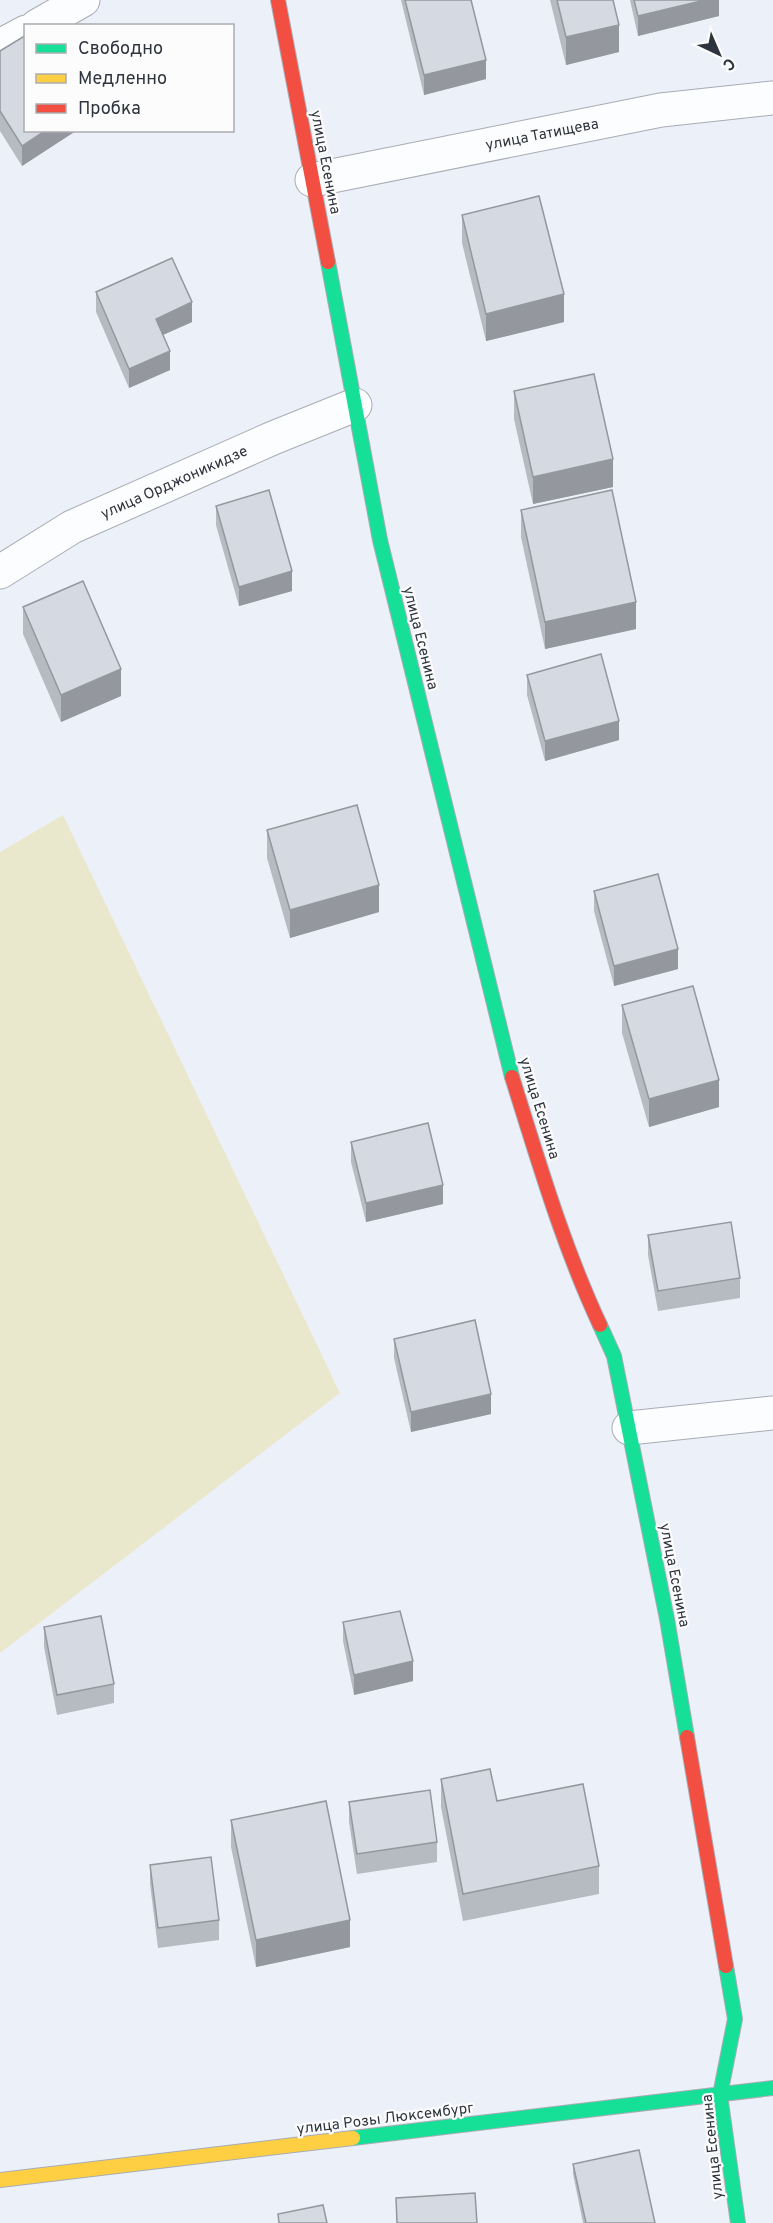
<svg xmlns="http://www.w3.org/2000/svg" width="773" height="2223" font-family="Overpass,sans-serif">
<rect width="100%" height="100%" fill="#ecf0f9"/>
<path fill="#eae8cc" d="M 63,815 L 340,1393 L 0,1653 L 0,852 Z"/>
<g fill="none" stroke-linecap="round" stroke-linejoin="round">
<defs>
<path id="street" d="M 37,26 L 83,0
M 0,46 L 26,32
M 312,180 L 661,110 L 773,98
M 0,572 L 72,527 L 273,438 L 355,405
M 629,1428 L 773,1413"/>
<path id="fast" d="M 328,262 L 380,540 L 512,1077
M 600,1325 L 614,1356 L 667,1619 L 687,1737
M 726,1966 L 735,2019 L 720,2095 L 738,2223
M 353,2138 L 773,2088"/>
<path id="slow" d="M 0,2180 L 353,2138"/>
<path id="jam" d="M 278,0 L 328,262
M 512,1077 C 538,1160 563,1246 600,1325
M 687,1737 L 726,1966"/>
</defs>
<use href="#street" stroke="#a8acb4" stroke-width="35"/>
<use href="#fast" stroke="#a8acb4" stroke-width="16"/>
<use href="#slow" stroke="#a8acb4" stroke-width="16"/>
<use href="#jam" stroke="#a8acb4" stroke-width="16"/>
<use href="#street" stroke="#fcfdfe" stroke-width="33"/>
<use href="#fast" stroke="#16e098" stroke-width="14"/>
<use href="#slow" stroke="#ffcf43" stroke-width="14"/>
<use href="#jam" stroke="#f24e42" stroke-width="14"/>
</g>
<path fill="#b6bbc2" d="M 401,0 L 471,0 L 486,79 L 424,95 Z
M 550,0 L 613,0 L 619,52 L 566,65 Z
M 630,0 L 719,0 L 719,16 L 638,36 Z
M 0,51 L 76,130 L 22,166 L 0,131 Z
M 462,215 L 564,322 L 486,341 L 462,243 Z
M 96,292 L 192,322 L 163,335 L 170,370 L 129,388 L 96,312 Z
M 514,391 L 613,487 L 533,504 L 514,419 Z
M 216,506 L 292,591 L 239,606 L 216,525 Z
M 521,510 L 636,629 L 545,649 L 521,537 Z
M 23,607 L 121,696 L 61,722 L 23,634 Z
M 527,675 L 619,740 L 545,761 L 527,695 Z
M 267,830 L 379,912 L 290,938 L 267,858 Z
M 594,891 L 678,969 L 614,986 L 594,911 Z
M 622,1005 L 719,1107 L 649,1127 L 622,1033 Z
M 351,1142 L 443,1204 L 366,1222 L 351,1162 Z
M 648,1235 L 740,1278 L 740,1298 L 658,1311 L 648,1255 Z
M 394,1339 L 491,1414 L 411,1432 L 394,1358 Z
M 343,1622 L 413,1681 L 354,1695 L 343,1641 Z
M 44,1627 L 114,1684 L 114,1703 L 57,1715 L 44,1647 Z
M 441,1779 L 497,1801 L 599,1866 L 599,1894 L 463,1921 L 441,1807 Z
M 349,1802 L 437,1842 L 437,1862 L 357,1874 L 349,1822 Z
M 231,1820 L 350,1947 L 256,1967 L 231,1847 Z
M 150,1865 L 219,1920 L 219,1940 L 158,1948 L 150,1884 Z
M 573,2164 L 655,2223 L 583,2223 L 573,2174 Z"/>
<path fill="#94989e" d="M 705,0 L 719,0 L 719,16 L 638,36 L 638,16 Z
M 619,25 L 619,52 L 566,65 L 566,37 Z
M 486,60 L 486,79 L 424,95 L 424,75 Z
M 46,130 L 76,131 L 22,166 L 22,146 Z
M 564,294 L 564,322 L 486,341 L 486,314 Z
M 192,302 L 192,322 L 156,338 L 156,319 Z
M 170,351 L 170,370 L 129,388 L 129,369 Z
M 613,459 L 613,487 L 533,504 L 533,477 Z
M 292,571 L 292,591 L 239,606 L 239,587 Z
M 636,602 L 636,629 L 545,649 L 545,622 Z
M 121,669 L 121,696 L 61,722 L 61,695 Z
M 619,721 L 619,740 L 545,761 L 545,741 Z
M 379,885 L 379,912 L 290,938 L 290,910 Z
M 678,949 L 678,969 L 614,986 L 614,966 Z
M 719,1080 L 719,1107 L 649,1127 L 649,1099 Z
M 443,1185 L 443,1204 L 366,1222 L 366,1203 Z
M 491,1394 L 491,1414 L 411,1432 L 411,1412 Z
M 413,1661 L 413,1681 L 354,1695 L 354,1675 Z
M 350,1920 L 350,1947 L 256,1967 L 256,1940 Z"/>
<path fill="#d4d9e2" stroke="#94989e" stroke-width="1.5" d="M 405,0 L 471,0 L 486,60 L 424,75 Z
M 557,0 L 613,0 L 619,25 L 566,37 Z
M 634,0 L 705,0 L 638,16 Z
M 26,35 L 26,130 L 46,130 L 22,146 L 0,111 L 0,51 Z
M 539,196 L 564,294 L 486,314 L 462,215 Z
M 172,258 L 192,302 L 156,319 L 170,351 L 129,369 L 96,292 Z
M 594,374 L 613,459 L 533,477 L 514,391 Z
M 269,490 L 292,571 L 239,587 L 216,506 Z
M 612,490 L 636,602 L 545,622 L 521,510 Z
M 83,581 L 121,669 L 61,695 L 23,607 Z
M 601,654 L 619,721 L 545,741 L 527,675 Z
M 357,805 L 379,885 L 290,910 L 267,830 Z
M 658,874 L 678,949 L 614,966 L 594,891 Z
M 693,986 L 719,1080 L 649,1099 L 622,1005 Z
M 428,1123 L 443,1185 L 366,1203 L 351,1142 Z
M 731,1222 L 740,1278 L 658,1291 L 648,1235 Z
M 475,1320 L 491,1394 L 411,1412 L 394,1339 Z
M 400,1611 L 413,1661 L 354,1675 L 343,1622 Z
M 101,1616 L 114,1684 L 57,1695 L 44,1627 Z
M 490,1769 L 497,1801 L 583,1784 L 599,1866 L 463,1894 L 441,1779 Z
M 430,1790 L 437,1842 L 357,1854 L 349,1802 Z
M 326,1801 L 350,1920 L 256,1940 L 231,1820 Z
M 211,1857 L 219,1920 L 158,1928 L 150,1865 Z
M 639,2150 L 655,2223 L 586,2223 L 573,2164 Z
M 475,2193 L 477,2223 L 397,2223 L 396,2198 Z
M 323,2205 L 327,2223 L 279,2223 L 278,2214 Z"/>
<g text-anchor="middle" stroke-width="4.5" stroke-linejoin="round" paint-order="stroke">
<g font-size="15" fill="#2e343e" stroke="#fcfcfc">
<text transform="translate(542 134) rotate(-11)" y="5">улица Татищева</text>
<text transform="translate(326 162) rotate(79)" y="5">улица Есенина</text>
<text transform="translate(174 482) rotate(-24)" y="5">улица Орджоникидзе</text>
<text transform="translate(421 638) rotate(76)" y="5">улица Есенина</text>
<text transform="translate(540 1108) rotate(73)" y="5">улица Есенина</text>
<text transform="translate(675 1575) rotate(79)" y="5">улица Есенина</text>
<text transform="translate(385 2118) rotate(-7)" y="5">улица Розы Люксембург</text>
<text transform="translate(712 2147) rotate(-96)" y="5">улица Есенина</text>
</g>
</g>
<rect x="24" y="24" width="210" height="108" fill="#fcfcfc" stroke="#aaacb0" stroke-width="1.5"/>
<rect x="36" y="44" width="30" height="9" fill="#16e098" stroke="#aaacb0" stroke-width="1.5"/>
<text x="78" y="54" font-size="18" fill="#2e343e">Свободно</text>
<rect x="36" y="74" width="30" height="9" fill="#ffcf43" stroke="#aaacb0" stroke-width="1.5"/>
<text x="78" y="84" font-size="18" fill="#2e343e">Медленно</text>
<rect x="36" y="104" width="30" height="9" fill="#f24e42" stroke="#aaacb0" stroke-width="1.5"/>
<text x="78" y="114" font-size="18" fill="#2e343e">Пробка</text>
<g transform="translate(719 54) rotate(136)" stroke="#fcfcfc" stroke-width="4.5" paint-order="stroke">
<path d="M0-4.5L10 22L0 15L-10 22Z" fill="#2e343e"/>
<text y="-9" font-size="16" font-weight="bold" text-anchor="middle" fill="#2e343e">С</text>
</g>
</svg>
